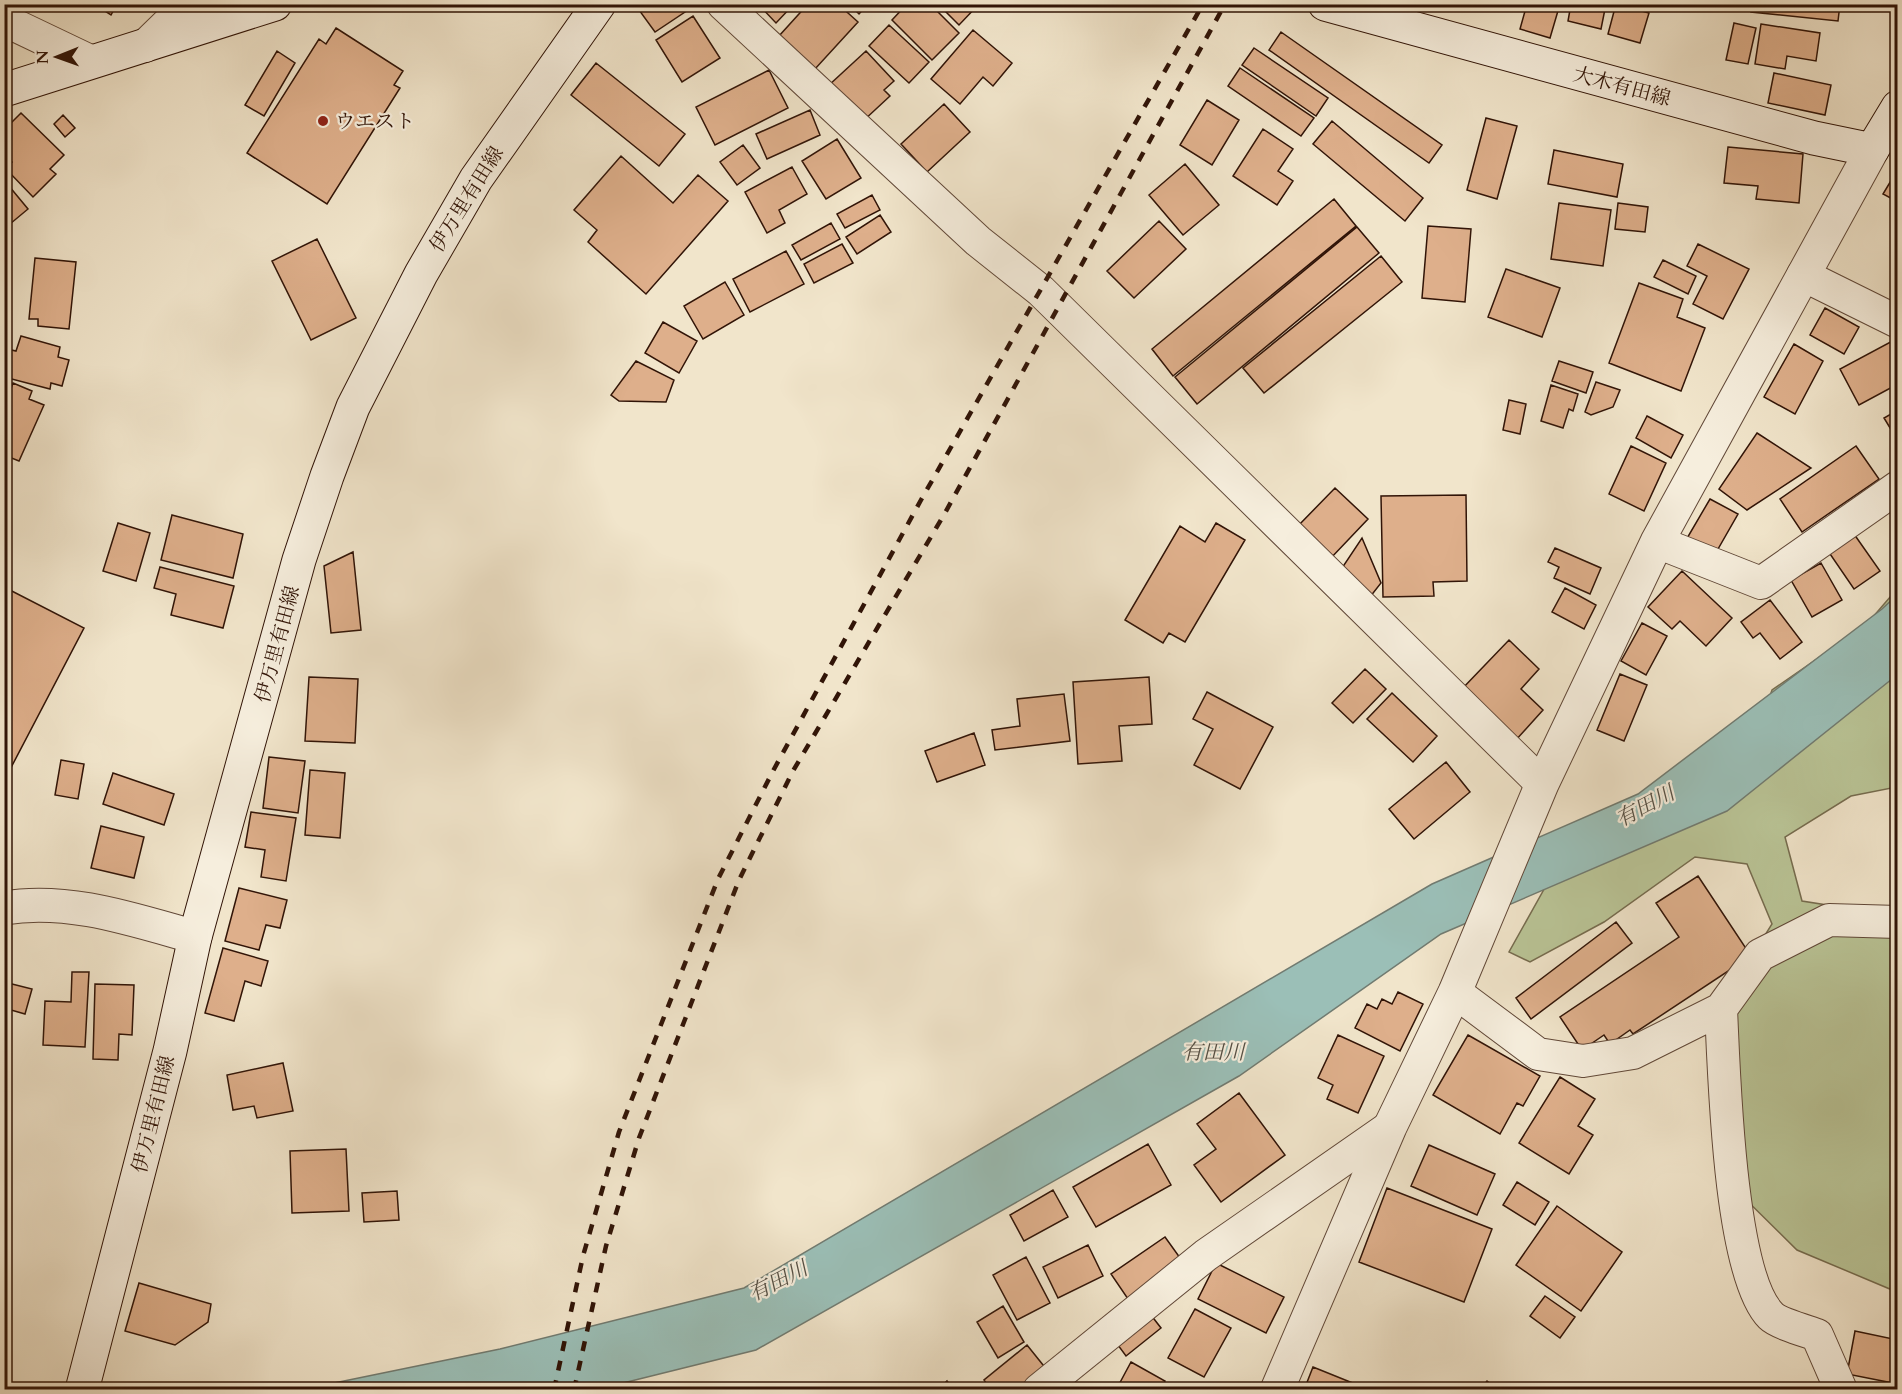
<svg xmlns="http://www.w3.org/2000/svg" width="1902" height="1394" font-family="Cardo,'Noto Serif JP',serif">
<rect width="100%" height="100%" fill="#f1e5cb"/>
<filter id="stains"><feTurbulence type="fractalNoise" baseFrequency=".00333" numOctaves="4"/><feColorMatrix values="0 0 0 0 .2 0 0 0 0 .09 0 0 0 0 .02 0 0 0 .5 -.17"/></filter>
<radialGradient id="worn" r=".72"><stop offset=".6" stop-color="#630" stop-opacity="0"/><stop offset="1" stop-color="#630" stop-opacity=".3"/></radialGradient>
<path fill="#bac597" stroke="#766c4f" stroke-width="1.5" d="M 1897,589 L 1897,787 L 1851,796 L 1785,837 L 1802,901 L 1897,916 L 1897,1292 L 1797,1250 L 1726,1180 L 1707,1028 L 1772,924 L 1747,864 L 1695,857 L 1604,922 L 1530,962 L 1509,952 L 1547,884 L 1750,758 L 1772,690 L 1866,625 Z"/>
<path fill="#9bbfb7" stroke="#717b71" stroke-width="1.5" d="M 1897,595 L 1897,675 L 1727,811 L 1441,934 L 1239,1076 L 756,1350 L 599,1389 L 300,1390 L 500,1349 L 744,1288 L 1432,884 L 1638,794 L 1882,609 Z"/>
<path fill="#deaf8b" stroke="#311407" stroke-width="1.5" d="M 4,4 L 22,4 L 17,16 L 4,10 Z
M 94,4 L 117,4 L 111,15 Z
M 647,4 L 693,4 L 694,6 L 655,32 L 639,10 Z
M 758,4 L 794,4 L 776,23 Z
M 808,4 L 838,4 L 858,22 L 815,69 L 779,36 Z
M 849,4 L 868,4 L 859,14 Z
M 907,4 L 930,4 L 959,33 L 932,60 L 892,20 Z
M 952,4 L 979,4 L 959,25 L 945,11 Z
M 1527,4 L 1560,4 L 1550,38 L 1520,29 Z
M 1571,4 L 1606,4 L 1601,29 L 1568,21 Z
M 1616,4 L 1649,13 L 1640,43 L 1608,34 Z
M 1752,4 L 1840,4 L 1838,21 L 1751,12 Z
M 693,16 L 720,58 L 682,82 L 656,40 Z
M 1734,23 L 1756,28 L 1748,64 L 1726,60 Z
M 1761,24 L 1820,33 L 1816,61 L 1787,56 L 1785,69 L 1755,64 Z
M 889,25 L 929,62 L 909,83 L 869,46 Z
M 336,28 L 403,71 L 394,85 L 400,88 L 327,204 L 247,153 L 319,39 L 326,44 Z
M 973,30 L 1012,63 L 993,86 L 983,77 L 960,104 L 931,79 Z
M 1281,32 L 1442,145 L 1429,163 L 1269,50 Z
M 1254,48 L 1328,98 L 1316,116 L 1242,65 Z
M 277,51 L 295,63 L 264,116 L 245,105 Z
M 866,51 L 894,81 L 884,90 L 890,96 L 862,122 L 828,86 Z
M 596,63 L 685,134 L 659,166 L 571,95 Z
M 1240,68 L 1314,118 L 1301,136 L 1228,86 Z
M 769,70 L 788,108 L 715,145 L 696,107 Z
M 1774,73 L 1831,85 L 1825,115 L 1768,103 Z
M 1207,100 L 1239,120 L 1212,165 L 1180,145 Z
M 944,104 L 970,132 L 927,172 L 901,144 Z
M 810,110 L 820,135 L 767,159 L 756,134 Z
M 21,113 L 64,155 L 50,169 L 56,174 L 33,197 L 6,169 L 12,162 L 4,155 L 4,126 L 6,128 Z
M 63,115 L 75,128 L 65,137 L 54,124 Z
M 1486,118 L 1517,126 L 1497,199 L 1467,190 Z
M 1332,121 L 1423,198 L 1405,221 L 1313,144 Z
M 1263,129 L 1293,149 L 1278,171 L 1293,181 L 1277,205 L 1233,176 Z
M 837,139 L 861,178 L 826,199 L 802,161 Z
M 743,145 L 760,168 L 737,185 L 720,162 Z
M 1728,147 L 1803,154 L 1799,203 L 1756,199 L 1758,186 L 1724,183 Z
M 1554,150 L 1623,164 L 1617,197 L 1548,184 Z
M 621,156 L 673,203 L 698,175 L 728,201 L 646,294 L 588,242 L 597,230 L 574,210 Z
M 1185,164 L 1219,205 L 1183,235 L 1149,195 Z
M 792,167 L 807,194 L 779,210 L 785,223 L 767,233 L 745,192 Z
M 1898,169 L 1898,202 L 1883,194 Z
M 4,180 L 28,209 L 4,229 Z
M 872,195 L 880,210 L 845,228 L 837,214 Z
M 1334,199 L 1356,226 L 1173,376 L 1152,349 Z
M 1559,203 L 1611,210 L 1603,266 L 1551,259 Z
M 1618,203 L 1648,207 L 1645,232 L 1615,229 Z
M 880,215 L 891,232 L 857,254 L 846,237 Z
M 1159,221 L 1186,249 L 1134,298 L 1107,271 Z
M 831,223 L 840,239 L 801,260 L 792,245 Z
M 1428,226 L 1471,229 L 1465,302 L 1422,298 Z
M 1357,227 L 1379,253 L 1197,404 L 1175,377 Z
M 317,239 L 356,318 L 311,340 L 272,261 Z
M 842,244 L 853,263 L 814,283 L 804,264 Z
M 1698,244 L 1749,269 L 1723,319 L 1693,304 L 1707,276 L 1687,266 Z
M 786,251 L 804,284 L 750,312 L 733,279 Z
M 1381,256 L 1402,282 L 1264,393 L 1243,368 Z
M 35,258 L 76,262 L 69,329 L 38,326 L 38,319 L 29,319 Z
M 1663,260 L 1696,276 L 1688,294 L 1654,277 Z
M 1506,269 L 1560,288 L 1542,337 L 1488,317 Z
M 725,282 L 744,315 L 703,339 L 684,306 Z
M 1639,283 L 1683,299 L 1677,317 L 1705,328 L 1681,391 L 1609,363 Z
M 1825,308 L 1859,327 L 1844,354 L 1810,335 Z
M 663,322 L 697,341 L 679,373 L 645,353 Z
M 21,336 L 60,347 L 58,357 L 69,360 L 62,386 L 51,383 L 50,389 L 4,377 L 7,349 L 16,351 Z
M 1898,338 L 1898,384 L 1859,405 L 1840,369 Z
M 1794,344 L 1823,361 L 1795,414 L 1764,397 Z
M 636,361 L 674,380 L 666,402 L 619,401 L 611,395 Z
M 1559,361 L 1593,372 L 1586,393 L 1552,381 Z
M 1596,382 L 1620,390 L 1613,407 L 1591,415 L 1585,412 Z
M 13,383 L 32,391 L 29,399 L 44,405 L 19,461 L 4,455 L 4,389 L 10,391 Z
M 1551,385 L 1578,394 L 1573,411 L 1569,409 L 1563,428 L 1541,421 Z
M 1509,400 L 1526,404 L 1520,434 L 1503,430 Z
M 1898,410 L 1898,441 L 1884,418 Z
M 1647,416 L 1683,435 L 1671,458 L 1636,438 Z
M 1757,433 L 1811,468 L 1747,510 L 1719,489 Z
M 1631,446 L 1666,463 L 1644,511 L 1609,494 Z
M 1856,446 L 1879,479 L 1802,532 L 1780,499 Z
M 1335,488 L 1368,519 L 1330,559 L 1297,527 Z
M 1466,495 L 1467,581 L 1433,582 L 1434,596 L 1383,597 L 1381,496 Z
M 1710,499 L 1738,514 L 1714,556 L 1686,540 Z
M 172,515 L 243,534 L 233,578 L 161,560 Z
M 118,523 L 150,533 L 136,581 L 103,571 Z
M 1216,523 L 1245,540 L 1185,642 L 1169,633 L 1163,643 L 1125,620 L 1180,526 L 1205,542 Z
M 1854,534 L 1880,571 L 1854,589 L 1828,551 Z
M 1362,538 L 1381,583 L 1370,597 L 1338,574 Z
M 1555,548 L 1601,568 L 1590,594 L 1554,578 L 1559,567 L 1548,562 Z
M 353,552 L 361,630 L 331,633 L 324,566 Z
M 1821,563 L 1842,600 L 1812,617 L 1791,580 Z
M 160,567 L 234,586 L 223,628 L 171,615 L 176,594 L 154,588 Z
M 1682,571 L 1732,618 L 1706,646 L 1680,621 L 1672,629 L 1648,607 Z
M 4,587 L 84,628 L 4,781 Z
M 1565,588 L 1596,605 L 1584,629 L 1552,612 Z
M 1770,600 L 1802,642 L 1780,659 L 1760,633 L 1753,638 L 1741,622 Z
M 1642,623 L 1667,636 L 1646,675 L 1621,661 Z
M 1509,640 L 1539,669 L 1521,689 L 1543,710 L 1515,741 L 1461,690 Z
M 1365,669 L 1386,689 L 1353,723 L 1332,703 Z
M 1620,674 L 1647,685 L 1624,741 L 1597,730 Z
M 309,677 L 358,679 L 355,743 L 305,741 Z
M 1149,677 L 1152,724 L 1119,726 L 1122,761 L 1078,764 L 1073,682 Z
M 1207,692 L 1273,727 L 1240,789 L 1194,765 L 1213,729 L 1193,719 Z
M 1392,693 L 1437,736 L 1413,762 L 1367,719 Z
M 1064,694 L 1070,741 L 995,750 L 992,730 L 1020,726 L 1017,699 Z
M 974,733 L 985,765 L 937,782 L 925,751 Z
M 269,757 L 305,761 L 298,813 L 263,808 Z
M 61,760 L 84,764 L 78,799 L 55,795 Z
M 1446,762 L 1470,792 L 1414,839 L 1389,809 Z
M 310,770 L 345,773 L 340,838 L 305,835 Z
M 113,773 L 174,794 L 164,825 L 103,804 Z
M 251,812 L 296,818 L 286,881 L 261,877 L 265,850 L 245,847 Z
M 101,826 L 144,837 L 134,878 L 91,868 Z
M 1698,876 L 1751,956 L 1633,1034 L 1630,1030 L 1610,1044 L 1604,1035 L 1582,1050 L 1560,1017 L 1679,937 L 1656,903 Z
M 239,888 L 287,900 L 280,928 L 266,925 L 259,950 L 225,941 Z
M 1616,922 L 1632,943 L 1531,1019 L 1516,998 Z
M 223,948 L 268,961 L 261,986 L 245,981 L 234,1021 L 205,1013 Z
M 72,972 L 89,972 L 85,1047 L 43,1045 L 45,1001 L 71,1002 Z
M 4,982 L 32,989 L 25,1014 L 4,1008 Z
M 95,984 L 134,985 L 132,1035 L 119,1034 L 118,1060 L 93,1059 Z
M 1398,992 L 1423,1004 L 1400,1051 L 1355,1028 L 1367,1004 L 1377,1009 L 1382,999 L 1392,1004 Z
M 1338,1035 L 1384,1056 L 1358,1113 L 1327,1099 L 1333,1085 L 1318,1078 Z
M 1468,1035 L 1540,1076 L 1523,1106 L 1517,1103 L 1500,1134 L 1433,1095 Z
M 283,1063 L 293,1111 L 257,1118 L 254,1106 L 233,1110 L 227,1075 Z
M 1560,1077 L 1595,1099 L 1578,1126 L 1593,1135 L 1569,1174 L 1519,1143 Z
M 1239,1093 L 1285,1155 L 1221,1202 L 1194,1165 L 1216,1149 L 1197,1124 Z
M 1148,1144 L 1171,1185 L 1096,1227 L 1073,1187 Z
M 1429,1145 L 1495,1174 L 1477,1215 L 1411,1186 Z
M 346,1149 L 349,1211 L 292,1213 L 290,1151 Z
M 1517,1182 L 1549,1202 L 1535,1225 L 1503,1205 Z
M 1387,1188 L 1492,1229 L 1464,1302 L 1359,1262 Z
M 1053,1190 L 1068,1217 L 1024,1241 L 1010,1215 Z
M 397,1191 L 399,1220 L 364,1222 L 362,1193 Z
M 1557,1206 L 1622,1252 L 1581,1311 L 1516,1265 Z
M 1165,1237 L 1183,1262 L 1128,1299 L 1111,1274 Z
M 1088,1245 L 1103,1276 L 1058,1298 L 1043,1267 Z
M 1026,1257 L 1050,1303 L 1017,1320 L 993,1275 Z
M 1216,1263 L 1284,1297 L 1266,1333 L 1198,1299 Z
M 139,1283 L 211,1304 L 208,1322 L 175,1345 L 125,1331 Z
M 1545,1296 L 1575,1317 L 1560,1338 L 1530,1316 Z
M 1003,1306 L 1024,1342 L 998,1358 L 977,1322 Z
M 1195,1309 L 1231,1328 L 1204,1377 L 1168,1358 Z
M 1147,1310 L 1161,1328 L 1126,1356 L 1112,1337 Z
M 1855,1331 L 1898,1340 L 1898,1384 L 1847,1374 Z
M 1027,1345 L 1047,1370 L 1022,1390 L 991,1390 L 984,1380 Z
M 1131,1362 L 1165,1381 L 1160,1390 L 1116,1390 Z
M 1313,1367 L 1370,1390 L 1304,1390 Z
M 947,1381 L 954,1390 L 938,1390 Z
M 1487,1381 L 1498,1390 L 1480,1390 Z"/>
<g fill="none" stroke-linecap="round" stroke-linejoin="round">
<defs>
<path id="minor" d="M 723,4 L 978,241 L 1041,291 L 1542,784
M 4,20 L 92,62
M 145,46 L 188,4
M 1803,275 L 1898,322
M 1657,542 L 1761,583 L 1898,487
M 1455,992 L 1538,1054 L 1583,1061 L 1633,1053 L 1721,1009 L 1760,955 L 1829,920 L 1898,922
M 1721,1009 C 1724,1072 1729,1274 1771,1316 C 1778,1323 1806,1331 1817,1335 L 1841,1390
M 1039,1390 L 1206,1255 L 1390,1127"/>
<path id="tertiary" d="M 4,908 C 68,897 134,920 195,937
M 1277,1390 L 1390,1127 L 1455,992 L 1542,784 L 1657,542 L 1872,150"/>
<path id="secondary" d="M 1325,4 L 1814,138 L 1872,150 L 1898,107
M 4,90 L 275,4
M 82,1390 L 170,1051 L 195,937 L 299,560 L 327,476 L 353,407 L 421,274 L 476,179 L 599,4"/>
</defs>
<use href="#minor" stroke="#614838" stroke-width="34"/>
<use href="#tertiary" stroke="#614838" stroke-width="35"/>
<use href="#secondary" stroke="#311407" stroke-width="35"/>
<use href="#minor" stroke="#f6eedd" stroke-width="32"/>
<use href="#tertiary" stroke="#f6eedd" stroke-width="33"/>
<use href="#secondary" stroke="#f6eedd" stroke-width="33"/>
<path stroke="#311407" stroke-width="4.5" stroke-dasharray="10 10" stroke-linecap="butt" d="M 554,1390 L 583,1256 L 619,1132 L 718,879 L 773,771 L 921,500 L 1203,4
M 574,1390 L 606,1246 L 639,1138 L 739,880 L 793,771 L 945,513 L 1225,4"/>
</g>
<circle fill="#8f2418" stroke="#f6eedd" stroke-width="2" cx="323" cy="121" r="6"/>
<g text-anchor="middle" stroke-width="4.5" stroke-linejoin="round" paint-order="stroke">
<g font-size="20" fill="#311407" stroke="#f6eedd">
<text transform="translate(1622 86) rotate(15)" y="7">大木有田線</text>
<text transform="translate(466 199) rotate(-58)" y="7">伊万里有田線</text>
<text transform="translate(277 644) rotate(-75)" y="7">伊万里有田線</text>
<text transform="translate(153 1114) rotate(-76)" y="7">伊万里有田線</text>
</g>
<g font-size="20" fill="#311407" stroke="#f6eedd" text-anchor="start">
<text x="335" y="128">ウエスト</text>
</g>
<g font-size="21" font-style="italic" fill="#565045" stroke="#f6eedd">
<text transform="translate(1645 806) rotate(-28)" y="7">有田川</text>
<text x="1213" y="1059">有田川</text>
<text transform="translate(778 1281) rotate(-27)" y="7">有田川</text>
</g>
</g>
<rect width="1902" height="1394" fill="none" stroke="#f1e5cb" stroke-width="24"/>
<rect x="6" y="6" width="1890" height="1382" fill="none" stroke="#311407" stroke-width="3"/>
<rect x="12" y="12" width="1878" height="1370" fill="none" stroke="#311407" stroke-width="1.5"/>
<g transform="translate(57 57) rotate(269)" stroke="#f6eedd" stroke-width="4.5" paint-order="stroke">
<path d="M0-4.5L10 22L0 15L-10 22Z" fill="#311407"/>
<text y="-9" font-size="16" font-weight="bold" text-anchor="middle" fill="#311407">N</text>
</g>
<rect width="100%" height="100%" filter="url(#stains)"/>
<rect width="100%" height="100%" fill="url(#worn)"/>
</svg>
